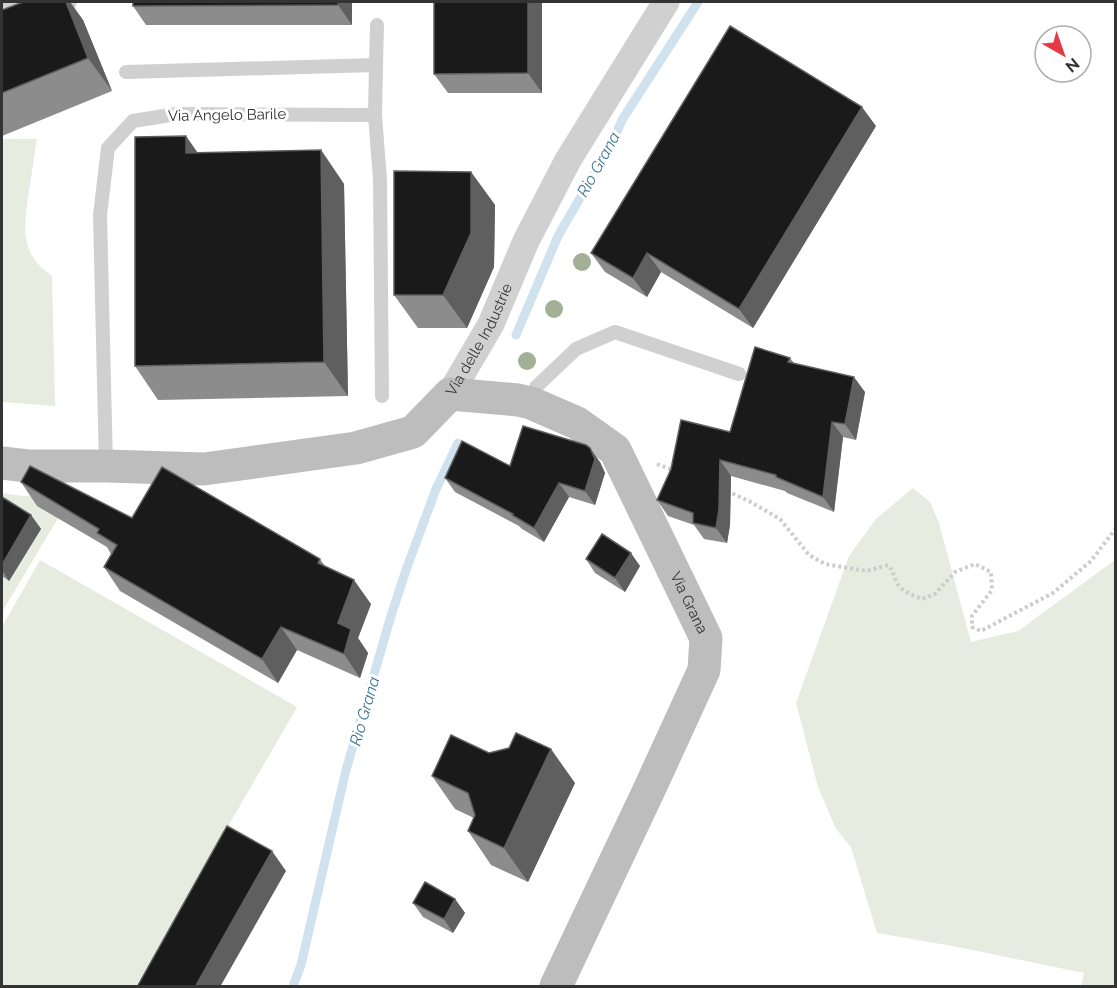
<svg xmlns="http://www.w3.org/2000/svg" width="1117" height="988" font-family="Raleway,sans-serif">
<rect width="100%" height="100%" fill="#fff"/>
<path fill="#e6ecdf" d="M 2,139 L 37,139 C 34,156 32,173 29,191 C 24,227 18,252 52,276 L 55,406 L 2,402 Z
M 913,488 L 930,502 L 939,523 L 971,642 L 1018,631 L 1115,560 L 1115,986 L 1081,986 L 1084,973 L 958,947 L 877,933 L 851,847 L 836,829 L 818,787 L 796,703 L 849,556 L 876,519 Z
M 2,493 L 23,496 L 70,498 L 2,612 Z
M 40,560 L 297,707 L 136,986 L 2,986 L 2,627 Z"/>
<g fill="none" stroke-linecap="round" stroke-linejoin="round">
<path stroke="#cfe2ee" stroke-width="9" d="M 516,335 L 558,236 L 613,141 L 622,120 L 698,2
M 293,986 L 301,965 L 346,770 L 391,616 L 406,570 L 436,489 L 458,443"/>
<path stroke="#cdcdcd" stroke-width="4" stroke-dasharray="3 3" stroke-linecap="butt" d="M 657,464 L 673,470
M 727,491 L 749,501 L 780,519 L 809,555 L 825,564 L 867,571 L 888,565 C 894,572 893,575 897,583 C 901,591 914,596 922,599 L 935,594 L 955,572 L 975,564 L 991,572 L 992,590 L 972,616 L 972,627 L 981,631 L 1053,593 L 1091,561 L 1116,528"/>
<path stroke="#d0d0d0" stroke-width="14" d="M 376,65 L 377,25
M 126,72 L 376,65 L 375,115 L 380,180 L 382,396
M 531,403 L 536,387 L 576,349 L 615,332 L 739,374
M 106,466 L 100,215 L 108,148 L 133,121 L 177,114 L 375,115"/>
<g stroke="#d0d0d0" stroke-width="27">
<path d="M 2,4 L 58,5 L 63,2"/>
<path id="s1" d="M 450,394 L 491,324 L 526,241 L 568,160 L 666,2"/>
</g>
<path stroke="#bdbdbd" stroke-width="33" id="s2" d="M 2,463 L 28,466 L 106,466 L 204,469 L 356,448 L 413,432 L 450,394 L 518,400 L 531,403 L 577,423 L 615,450 L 706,638 L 704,670 L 649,790 L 556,986"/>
</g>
<g fill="#a2b095">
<circle cx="582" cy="262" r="9"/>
<circle cx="554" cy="309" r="9"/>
<circle cx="527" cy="361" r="9"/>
</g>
<path fill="#8c8c8c" d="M 23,2 L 70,2 L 83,20 L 112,91 L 2,136 L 2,10 Z
M 133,2 L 352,2 L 352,25 L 146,25 L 133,6 Z
M 542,2 L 542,93 L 448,93 L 434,74 Z
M 876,126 L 753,328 L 661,272 L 647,297 L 605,272 L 591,253 Z
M 186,136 L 198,153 L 321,150 L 344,184 L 348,396 L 158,400 L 135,366 Z
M 471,172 L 495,205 L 494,267 L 467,328 L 418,328 L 394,295 Z
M 790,358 L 794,363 L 865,392 L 856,440 L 843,437 L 834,512 L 787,493 L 785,491 L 731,476 L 730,525 L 727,543 L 704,539 L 694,525 L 668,516 L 657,500 L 730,432 Z
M 600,462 L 605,473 L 595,505 L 569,497 L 544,542 L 522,529 L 519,526 L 455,492 L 445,478 L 510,466 Z
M 21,482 L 132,518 L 320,559 L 325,566 L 371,604 L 358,638 L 368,653 L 360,678 L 297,650 L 278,683 L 120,591 L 104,567 L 111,554 L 107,547 L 37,506 Z
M 2,497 L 31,515 L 41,529 L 9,581 L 2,576 Z
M 586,559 L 640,566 L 625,592 L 595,573 Z
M 489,753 L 575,783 L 528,882 L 491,865 L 468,831 L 474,818 L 455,809 L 432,776 Z
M 455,899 L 465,913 L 453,933 L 423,917 L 413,903 Z"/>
<path fill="#5f5f5f" d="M 66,2 L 70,2 L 83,20 L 112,91 L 88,58 Z
M 338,2 L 352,2 L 352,25 L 338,5 Z
M 528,2 L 542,2 L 542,93 L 528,73 Z
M 862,107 L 876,126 L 753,328 L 739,309 Z
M 186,136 L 209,170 L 186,153 Z
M 321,150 L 344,184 L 348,396 L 324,362 Z
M 471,172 L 495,205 L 494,267 L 467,328 L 443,295 Z
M 647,253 L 661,272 L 647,297 L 633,278 Z
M 854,377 L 865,392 L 856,440 L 845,424 Z
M 832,422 L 843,437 L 834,512 L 823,497 Z
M 590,448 L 600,462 L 605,473 L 595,505 L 585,491 Z
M 720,460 L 731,476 L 730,525 L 727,543 L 716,528 Z
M 559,483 L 569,497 L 544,542 L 534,528 Z
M 31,515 L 41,529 L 9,581 L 2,570 L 2,565 Z
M 631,553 L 640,566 L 625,592 L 615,578 Z
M 354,580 L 371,604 L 358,638 L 368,653 L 360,678 L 344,654 L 338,623 Z
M 281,627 L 297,650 L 278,683 L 262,659 Z
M 551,749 L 575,783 L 528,882 L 504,848 Z
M 272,851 L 286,871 L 220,987 L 195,987 Z
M 455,899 L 465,913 L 453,933 L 444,919 Z"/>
<path fill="#1a1a1a" stroke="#5f5f5f" stroke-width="1.5" d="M 23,2 L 66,2 L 88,58 L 2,93 L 2,10 Z
M 133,2 L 338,2 L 338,5 L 133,6 Z
M 434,2 L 528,2 L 528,73 L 434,74 Z
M 730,26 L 862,107 L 739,309 L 647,253 L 633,278 L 591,253 Z
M 186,136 L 186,153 L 321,150 L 324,362 L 135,366 L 135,137 Z
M 394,171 L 471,172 L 471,233 L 443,295 L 394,295 Z
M 755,347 L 790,358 L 788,362 L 854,377 L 845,424 L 832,422 L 823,497 L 776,477 L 776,475 L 720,460 L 719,509 L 716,528 L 693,523 L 693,513 L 657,500 L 671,469 L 681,420 L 730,432 Z
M 523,426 L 586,445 L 590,448 L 595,459 L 585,491 L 559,483 L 534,528 L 512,515 L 513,514 L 445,478 L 462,441 L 510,466 Z
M 30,466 L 132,518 L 162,467 L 320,559 L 318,563 L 354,580 L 338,623 L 351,629 L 344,654 L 281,627 L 262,659 L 104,567 L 117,545 L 97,533 L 99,529 L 21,482 Z
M 2,497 L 31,515 L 2,565 Z
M 602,534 L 631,553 L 615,578 L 586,559 Z
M 516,733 L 551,749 L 504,848 L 468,831 L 475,815 L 468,793 L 432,776 L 451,735 L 489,753 L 509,748 Z
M 227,826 L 272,851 L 195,987 L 137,987 Z
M 425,882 L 455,899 L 444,919 L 413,903 Z"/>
<g text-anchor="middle" stroke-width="6" stroke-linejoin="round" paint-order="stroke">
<g font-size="15" fill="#333" stroke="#fff">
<text transform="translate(227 115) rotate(-1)" y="5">Via Angelo Barile</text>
<text dy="5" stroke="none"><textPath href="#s1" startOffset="62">Via delle Industrie</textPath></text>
<text dy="5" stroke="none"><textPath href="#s2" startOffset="816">Via Grana</textPath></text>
</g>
<g font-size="16" font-style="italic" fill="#3f7597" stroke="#fff">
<text transform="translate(598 164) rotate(-61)" y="6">Rio Grana</text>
<text transform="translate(364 711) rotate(-74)" y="6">Rio Grana</text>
</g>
</g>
<rect width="1117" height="988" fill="none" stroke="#333333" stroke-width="6"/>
<g transform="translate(1063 54) rotate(140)"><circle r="28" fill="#ffffff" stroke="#adadad" stroke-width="1.5"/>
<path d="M0-4.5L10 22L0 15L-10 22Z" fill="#e63946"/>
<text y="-9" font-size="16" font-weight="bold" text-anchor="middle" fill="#333333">N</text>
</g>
</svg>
